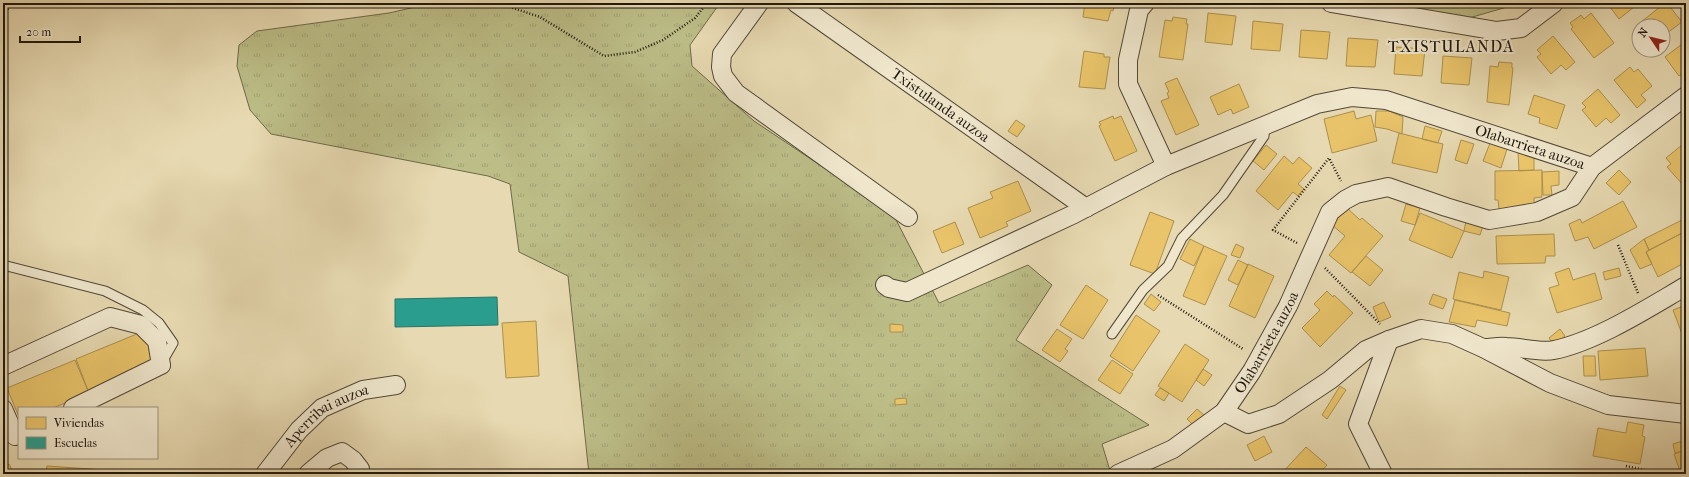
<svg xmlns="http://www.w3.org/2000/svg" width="1689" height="477" font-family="'IM FELL French Canon',serif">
<defs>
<pattern id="grass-tufts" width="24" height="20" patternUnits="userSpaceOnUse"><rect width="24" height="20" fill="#bcbd87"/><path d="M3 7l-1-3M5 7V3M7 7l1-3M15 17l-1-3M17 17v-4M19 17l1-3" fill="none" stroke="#a1a273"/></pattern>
</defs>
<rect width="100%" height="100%" fill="#e7d9b1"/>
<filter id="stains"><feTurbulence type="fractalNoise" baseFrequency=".005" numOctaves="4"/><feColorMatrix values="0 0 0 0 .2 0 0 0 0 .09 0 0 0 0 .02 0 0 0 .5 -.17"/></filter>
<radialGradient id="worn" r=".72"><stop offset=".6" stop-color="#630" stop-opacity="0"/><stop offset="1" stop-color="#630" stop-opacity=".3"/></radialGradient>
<path fill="url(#grass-tufts)" stroke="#6e6a4a" d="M 433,3 L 720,3 L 690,45 L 692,66 L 754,121 L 893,214 L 939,303 L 1028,265 L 1052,285 L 1016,340 L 1149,425 L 1102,444 L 1111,474 L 589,474 L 568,276 L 519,252 L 510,184 L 488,176 L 271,134 L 250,110 L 237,66 L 239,45 L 257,31 L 389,13 Z
M 1324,3 L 1521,3 L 1462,20 Z"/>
<path fill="#e9c46a" stroke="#ac904e" d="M 1085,3 L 1115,3 L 1113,11 L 1111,10 L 1108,21 L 1083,17 Z
M 1607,3 L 1639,3 L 1619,19 Z
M 1665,3 L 1667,3 L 1682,22 L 1667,33 L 1663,29 L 1663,26 L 1645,26 L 1641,22 Z
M 1208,13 L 1236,16 L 1232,45 L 1205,42 Z
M 1591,13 L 1614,43 L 1594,58 L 1571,29 L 1573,27 L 1570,23 L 1581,15 L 1584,19 Z
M 1173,17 L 1187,19 L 1186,24 L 1188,24 L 1183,60 L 1159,57 L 1165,20 L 1172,21 Z
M 1253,21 L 1283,24 L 1280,51 L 1251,49 Z
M 1301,30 L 1330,32 L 1327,59 L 1299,57 Z
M 1553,36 L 1575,62 L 1566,70 L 1561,65 L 1551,74 L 1537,57 L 1541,54 L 1537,50 Z
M 1348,38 L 1378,40 L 1375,67 L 1346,66 Z
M 1686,41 L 1686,71 L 1679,76 L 1665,57 Z
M 1396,47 L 1425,49 L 1422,76 L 1394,74 Z
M 1084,51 L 1104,54 L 1104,57 L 1110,57 L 1105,89 L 1079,87 Z
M 1443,56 L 1472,58 L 1469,85 L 1441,83 Z
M 1499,62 L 1512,63 L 1512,68 L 1513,68 L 1509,105 L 1487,102 L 1490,66 L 1498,67 Z
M 1630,67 L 1634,72 L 1638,69 L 1652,86 L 1641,95 L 1646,100 L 1637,108 L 1614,80 Z
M 1177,78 L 1199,125 L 1176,135 L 1161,101 L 1169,98 L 1167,93 L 1169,92 L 1165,83 Z
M 1239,84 L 1249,107 L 1233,114 L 1231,109 L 1218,115 L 1210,97 Z
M 1598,89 L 1620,115 L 1611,123 L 1606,118 L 1596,127 L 1582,110 L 1586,107 L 1582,103 Z
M 1534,95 L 1565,105 L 1557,129 L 1539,123 L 1540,118 L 1528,114 Z
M 1354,111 L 1356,119 L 1371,115 L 1377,141 L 1332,153 L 1324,119 Z
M 1376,111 L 1389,111 L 1403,117 L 1402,134 L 1387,129 L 1375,127 Z
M 1113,116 L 1114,119 L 1121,116 L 1137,151 L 1115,161 L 1099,126 L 1101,125 L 1099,122 Z
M 1016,120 L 1025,126 L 1017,137 L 1008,131 Z
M 1425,126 L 1442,131 L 1438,143 L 1422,139 Z
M 1399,133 L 1443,144 L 1437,173 L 1392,163 Z
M 1461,140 L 1474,144 L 1467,164 L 1455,160 Z
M 1490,143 L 1507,149 L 1501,168 L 1483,161 Z
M 1266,145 L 1277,154 L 1264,170 L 1253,161 Z
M 1682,145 L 1686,149 L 1686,183 L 1683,185 L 1667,167 L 1671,164 L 1666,158 Z
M 1518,153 L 1534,157 L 1534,170 L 1519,171 Z
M 1284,156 L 1293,164 L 1299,157 L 1312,168 L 1298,184 L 1304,189 L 1298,196 L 1293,192 L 1278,210 L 1256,191 Z
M 1542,170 L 1542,197 L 1534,198 L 1534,208 L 1499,209 L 1498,200 L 1495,200 L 1495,171 Z
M 1619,170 L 1631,182 L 1619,195 L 1606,183 Z
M 1559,171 L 1559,185 L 1551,186 L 1552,195 L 1543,195 L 1542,172 Z
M 1018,181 L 1031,211 L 1006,222 L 1008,226 L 980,238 L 968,208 L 993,198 L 990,192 Z
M 1623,201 L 1637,227 L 1594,249 L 1588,237 L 1575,241 L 1569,224 L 1580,219 L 1582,223 Z
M 1406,204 L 1420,208 L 1415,225 L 1401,221 Z
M 1347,208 L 1360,220 L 1362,218 L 1383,236 L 1351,273 L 1329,255 L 1345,236 L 1332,225 Z
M 1150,212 L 1174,221 L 1155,274 L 1130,265 Z
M 1420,213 L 1464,231 L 1452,258 L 1409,240 Z
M 1684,219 L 1686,222 L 1686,231 L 1649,250 L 1644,239 Z
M 1466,221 L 1483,226 L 1480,235 L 1464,231 Z
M 955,222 L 964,244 L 942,253 L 933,231 Z
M 1686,231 L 1686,262 L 1658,277 L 1646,252 Z
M 1554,234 L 1555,256 L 1546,256 L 1545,263 L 1497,264 L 1496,236 Z
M 1190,239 L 1204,246 L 1194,266 L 1180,259 Z
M 1644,239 L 1649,250 L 1646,252 L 1652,264 L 1640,269 L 1630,250 Z
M 1236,244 L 1244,248 L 1240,258 L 1231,255 Z
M 1204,246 L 1227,256 L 1205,305 L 1183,296 Z
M 1366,256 L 1383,270 L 1370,286 L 1352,272 Z
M 1238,260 L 1248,265 L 1238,285 L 1228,280 Z
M 1248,264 L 1274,276 L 1255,318 L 1229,306 Z
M 1569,268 L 1573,280 L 1595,273 L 1602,299 L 1557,313 L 1549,288 L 1559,285 L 1555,273 Z
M 1619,268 L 1621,276 L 1605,280 L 1603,272 Z
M 1484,271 L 1509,277 L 1501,310 L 1453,299 L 1459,272 L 1483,278 Z
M 1086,285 L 1108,300 L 1083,339 L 1060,325 Z
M 1327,291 L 1333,297 L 1334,295 L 1353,313 L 1320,347 L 1302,328 L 1320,310 L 1314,304 Z
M 1151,294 L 1161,302 L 1154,311 L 1144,304 Z
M 1433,294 L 1447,299 L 1443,309 L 1429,304 Z
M 1455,300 L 1510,313 L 1507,326 L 1477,320 L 1475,327 L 1449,322 Z
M 1384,302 L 1391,317 L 1379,322 L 1373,307 Z
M 1686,305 L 1686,332 L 1682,334 L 1673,310 Z
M 1136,315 L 1160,331 L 1133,371 L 1110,356 Z
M 536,321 L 539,376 L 506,378 L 502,323 Z
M 890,324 L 903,325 L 903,332 L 890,332 Z
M 1057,329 L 1072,339 L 1065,349 L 1068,351 L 1060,362 L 1042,350 Z
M 1560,329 L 1565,336 L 1554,345 L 1549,338 Z
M 144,331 L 157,364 L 89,393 L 76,359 Z
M 1185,344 L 1209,360 L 1182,402 L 1158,386 Z
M 1645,348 L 1648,376 L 1600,380 L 1598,351 Z
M 1583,356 L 1595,356 L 1596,376 L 1584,376 Z
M 75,360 L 89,393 L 53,408 L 19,408 L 19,417 L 7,388 Z
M 1112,360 L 1133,374 L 1120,394 L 1098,380 Z
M 1203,369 L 1212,375 L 1204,386 L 1196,380 Z
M 1340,386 L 1346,390 L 1327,419 L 1322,415 Z
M 1160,388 L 1169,393 L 1164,401 L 1155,395 Z
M 906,398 L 907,404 L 895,405 L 895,399 Z
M 1197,409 L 1204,415 L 1194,426 L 1187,419 Z
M 1628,422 L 1644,425 L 1642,436 L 1645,437 L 1640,464 L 1593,456 L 1598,428 L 1626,433 Z
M 1264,436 L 1272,452 L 1255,461 L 1247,445 Z
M 1686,440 L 1686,450 L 1675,453 L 1673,444 Z
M 1306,447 L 1327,465 L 1319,474 L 1281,474 Z
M 1686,450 L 1686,474 L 1681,474 L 1674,454 Z
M 9,464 L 14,474 L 3,474 L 3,467 Z
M 47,466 L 105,470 L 105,474 L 46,474 Z
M 106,470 L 155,474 L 105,474 Z"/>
<path fill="#2a9d8f" stroke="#277568" d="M 497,297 L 498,325 L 395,327 L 395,299 Z"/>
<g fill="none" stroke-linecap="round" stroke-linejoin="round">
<defs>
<path id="service" d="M 3,265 L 105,291 L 143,310 L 159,323 L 173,343 L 162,362
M 1112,334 L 1143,290 L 1168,266 L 1182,238 L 1223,195 L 1264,136 L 1265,125"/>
<g id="minor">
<path d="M 759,3 L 722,54 L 721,67 L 723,76 L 736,93 L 908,217"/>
<path id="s1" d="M 796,3 L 1086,208"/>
<path d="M 1145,3 L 1139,10 L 1128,60 L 1128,84 L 1166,166"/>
<path d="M 1331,3 L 1497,31 L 1521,28 L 1554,3"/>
<path id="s2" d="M 885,285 L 889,288 L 907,292 L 1074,214 L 1166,166 L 1317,104 L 1352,97 L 1386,100 L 1592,167"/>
<path d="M 1484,348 C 1491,348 1499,346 1506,347 C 1521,347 1539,353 1554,350 C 1597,341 1648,308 1686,286"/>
<path d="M 3,366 L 110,317 L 141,325 L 157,341 L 161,365 L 73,408"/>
<path d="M 3,409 L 15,436"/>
<path d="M 1224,412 L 1248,424 L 1279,414 L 1330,380 L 1366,350 L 1389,340 L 1421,329 L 1452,334 L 1483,348 L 1550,383 L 1608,405 L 1686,414"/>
<path id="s3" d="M 265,474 L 299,430 L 322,408 L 363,390 L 396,385"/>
<path d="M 308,474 L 327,458 L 342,452 L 353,460 L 360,469 L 358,474"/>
<path id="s4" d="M 1118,474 L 1173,449 L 1224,412 L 1252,371 L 1288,306 L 1330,212 L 1345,200 L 1356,194 L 1388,187 L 1446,207 L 1489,220 L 1537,212 L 1572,197 L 1592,167 L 1686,96"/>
<path d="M 1383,474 L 1358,424 L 1389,340"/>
</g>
</defs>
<use href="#service" stroke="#514837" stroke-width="11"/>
<use href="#minor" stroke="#514837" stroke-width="20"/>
<path stroke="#1f170e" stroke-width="2.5" stroke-dasharray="1 2" stroke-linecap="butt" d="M 498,3 L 540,17 L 604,56 L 635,52 L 663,40 L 695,18 L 707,3
M 3,13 L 14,3
M 1297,243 L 1273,230 L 1329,158 L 1341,181
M 1618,245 L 1638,293
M 1325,268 L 1380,324
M 1158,295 L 1243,349
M 1626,466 L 1664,474"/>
<use href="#service" stroke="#efe6cc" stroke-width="9"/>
<use href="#minor" stroke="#efe6cc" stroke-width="18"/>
</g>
<g text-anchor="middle" stroke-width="4" stroke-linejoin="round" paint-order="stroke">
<g font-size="15" fill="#1f170e" stroke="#efe6cc">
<text dy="5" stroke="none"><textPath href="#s1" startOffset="177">Txistulanda auzoa</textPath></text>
<text dy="5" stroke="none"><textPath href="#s2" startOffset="696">Olabarrieta auzoa</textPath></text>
<text dy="5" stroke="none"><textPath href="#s4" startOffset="205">Olabarrieta auzoa</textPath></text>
<text dy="5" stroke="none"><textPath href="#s3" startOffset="87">Aperribai auzoa</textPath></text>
</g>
<g font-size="16" letter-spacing="1" fill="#1f170e" stroke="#efe6cc">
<text x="1451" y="52">TXISTULANDA</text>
</g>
</g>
<rect width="1689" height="477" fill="none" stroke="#e7d9b1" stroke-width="16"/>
<rect x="4" y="4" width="1681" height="469" fill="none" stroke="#1f170e" stroke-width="2"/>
<rect x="8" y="8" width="1673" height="461" fill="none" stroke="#1f170e"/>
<rect x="18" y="407" width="140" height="52" fill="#efe6cc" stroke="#9c9380"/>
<rect x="26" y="417" width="20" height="12" fill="#e9c46a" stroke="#9c9380"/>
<text x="54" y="427" font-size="12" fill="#1f170e">Viviendas</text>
<rect x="26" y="437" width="20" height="12" fill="#2a9d8f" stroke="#9c9380"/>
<text x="54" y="447" font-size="12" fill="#1f170e">Escuelas</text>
<g transform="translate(1651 38) rotate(305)"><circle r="19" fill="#efe6cc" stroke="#9c9380"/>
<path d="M0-3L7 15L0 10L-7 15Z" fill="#8f2418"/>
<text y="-6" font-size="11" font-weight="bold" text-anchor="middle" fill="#1f170e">N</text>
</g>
<path d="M20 36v6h60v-6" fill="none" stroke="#1f170e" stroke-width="2"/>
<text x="26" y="36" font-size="12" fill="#1f170e" stroke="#efe6cc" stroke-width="3" paint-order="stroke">20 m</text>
<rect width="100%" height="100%" filter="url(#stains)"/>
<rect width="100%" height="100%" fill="url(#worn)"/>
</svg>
